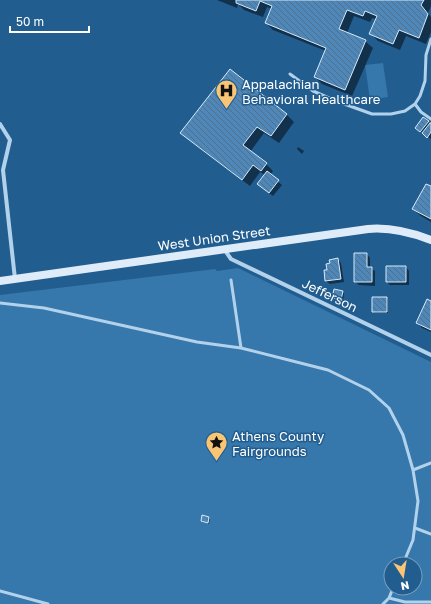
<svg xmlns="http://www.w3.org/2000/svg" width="431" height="604" font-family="'Golos Text',sans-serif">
<defs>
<pattern id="building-back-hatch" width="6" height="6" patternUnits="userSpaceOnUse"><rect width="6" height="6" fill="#4f88b8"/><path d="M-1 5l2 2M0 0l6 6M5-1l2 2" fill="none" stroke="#4e708d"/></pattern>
</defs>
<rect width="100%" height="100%" fill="#225d8f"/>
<path fill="#3677ac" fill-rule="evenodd" d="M 383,63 L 388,97 L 370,100 L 365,65 Z
M 238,268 L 431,362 L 431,604 L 0,604 L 0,295 L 215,269 L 217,271 ZM 391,564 L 415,564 L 415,588 L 391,588 Z"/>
<path fill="#0007" d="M 217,0 L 431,0 L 431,6 L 428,13 L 431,17 L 431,32 L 426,44 L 406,36 L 400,50 L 378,41 L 371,34 L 376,19 L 372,18 L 370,22 L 354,16 L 347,33 L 365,41 L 373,48 L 352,96 L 322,84 L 315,77 L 326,51 L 273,30 L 266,23 L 272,9 L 267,7 L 263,17 L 244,10 L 238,4 L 237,8 Z
M 287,115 L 294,122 L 279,143 L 264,133 L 250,152 L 266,164 L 273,171 L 270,175 L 282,185 L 273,196 L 262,188 L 265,175 L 260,172 L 250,186 L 189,140 L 182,133 Z
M 428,122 L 431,125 L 431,139 L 416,128 Z
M 298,147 L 304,151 L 302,154 L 297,149 Z
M 431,187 L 431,222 L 421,216 L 413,209 Z
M 367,254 L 370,258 L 370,268 L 375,271 L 375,286 L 359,285 L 355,282 Z
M 338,259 L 341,263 L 344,282 L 330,284 L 326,281 L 328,271 Z
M 406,267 L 409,271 L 409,285 L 390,285 L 387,282 Z
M 343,292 L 344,294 L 343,301 L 333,298 Z
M 387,298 L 388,300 L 388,313 L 375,313 L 373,312 Z
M 431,302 L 431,332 L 422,328 L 417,323 Z
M 209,518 L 210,519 L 209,524 L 202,521 Z"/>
<path fill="url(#building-back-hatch)" stroke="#d7eaf9" d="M 236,0 L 424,0 L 421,5 L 428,14 L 419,38 L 399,30 L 393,44 L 369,34 L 377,16 L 365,11 L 363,16 L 347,10 L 339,29 L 366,40 L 345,90 L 314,77 L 326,48 L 265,23 L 272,6 L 260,1 L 256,11 L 236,3 Z
M 230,69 L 287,114 L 271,136 L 257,127 L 243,145 L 267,163 L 261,171 L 253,165 L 242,180 L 180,133 Z
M 423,117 L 429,121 L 420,132 L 415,128 Z
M 430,123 L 431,123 L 431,132 L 427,138 L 422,133 Z
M 267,171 L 279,180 L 269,193 L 257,184 Z
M 426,184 L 431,186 L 431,219 L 412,209 Z
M 354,253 L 367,253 L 367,267 L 372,267 L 372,282 L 354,282 Z
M 338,258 L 341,279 L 325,281 L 324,270 L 327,270 L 326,264 L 330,263 L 329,260 Z
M 386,266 L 406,266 L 406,282 L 386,282 Z
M 334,289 L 343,291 L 341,300 L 332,298 Z
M 372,297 L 387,297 L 387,312 L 372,312 Z
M 427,299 L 431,301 L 431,330 L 416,323 Z
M 202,515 L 209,517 L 208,523 L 201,521 Z"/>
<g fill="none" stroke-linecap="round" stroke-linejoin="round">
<path stroke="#b2d2ec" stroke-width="3" d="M 290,74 L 313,91 L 336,101 L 372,114 L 391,114 L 405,111 L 415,104 L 420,96 L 425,81 L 426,55 L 431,39
M 415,104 L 421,112 L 431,119
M 231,280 L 241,348
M 0,303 L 44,308 L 197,342 L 241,348 L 328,370 L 369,390 L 389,408 L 403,435 L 413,470 L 418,501 L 413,540 L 403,564
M 413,470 L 431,463
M 415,528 L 431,534
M 0,591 L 48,604
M 389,598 L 405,602 L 431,602
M 383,604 L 389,598 L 393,588"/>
<path stroke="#b2d2ec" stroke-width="4" d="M 0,124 L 10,140 L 3,170 L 15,279
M 224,249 L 231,259 L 431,355"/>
<path stroke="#deecf9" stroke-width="8" d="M 0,281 L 368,229 C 390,227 410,232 431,240"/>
</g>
<defs>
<symbol id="hospital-pin" viewBox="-11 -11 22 30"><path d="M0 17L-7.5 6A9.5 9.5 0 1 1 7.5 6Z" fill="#f8c575" stroke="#225d8f"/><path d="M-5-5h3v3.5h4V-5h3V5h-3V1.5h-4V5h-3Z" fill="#111"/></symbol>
<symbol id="sight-pin" viewBox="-11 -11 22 30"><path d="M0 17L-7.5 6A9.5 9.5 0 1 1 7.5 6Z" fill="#f8c575" stroke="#225d8f"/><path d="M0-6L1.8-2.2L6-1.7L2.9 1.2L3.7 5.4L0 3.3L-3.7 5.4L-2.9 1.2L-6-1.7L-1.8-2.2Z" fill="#111"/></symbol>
</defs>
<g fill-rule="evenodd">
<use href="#hospital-pin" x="214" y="78" width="25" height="34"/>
<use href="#sight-pin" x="204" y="430" width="25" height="34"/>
</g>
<g text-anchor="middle" stroke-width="3" stroke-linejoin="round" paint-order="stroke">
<g font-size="13" fill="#fff" stroke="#225d8f" text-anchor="start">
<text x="242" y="89">Appalachian<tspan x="242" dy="15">Behavioral Healthcare</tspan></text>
<text x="232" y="441">Athens County<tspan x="232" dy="15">Fairgrounds</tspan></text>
</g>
<g font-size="13" fill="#fff" stroke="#225d8f">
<text transform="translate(214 238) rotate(-8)" y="5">West Union Street</text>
<text transform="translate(330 295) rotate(26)" y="5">Jefferson</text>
</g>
</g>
<g transform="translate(403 576) rotate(168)"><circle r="19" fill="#225d8f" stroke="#7a9ebc"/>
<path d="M0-3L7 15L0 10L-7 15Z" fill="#f8c575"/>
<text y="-6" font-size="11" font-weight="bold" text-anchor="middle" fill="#ffffff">N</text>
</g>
<path d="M10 26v6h79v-6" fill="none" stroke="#ffffff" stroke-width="2"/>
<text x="16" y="26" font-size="12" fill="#ffffff" stroke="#225d8f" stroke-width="3" paint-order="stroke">50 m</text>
</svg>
